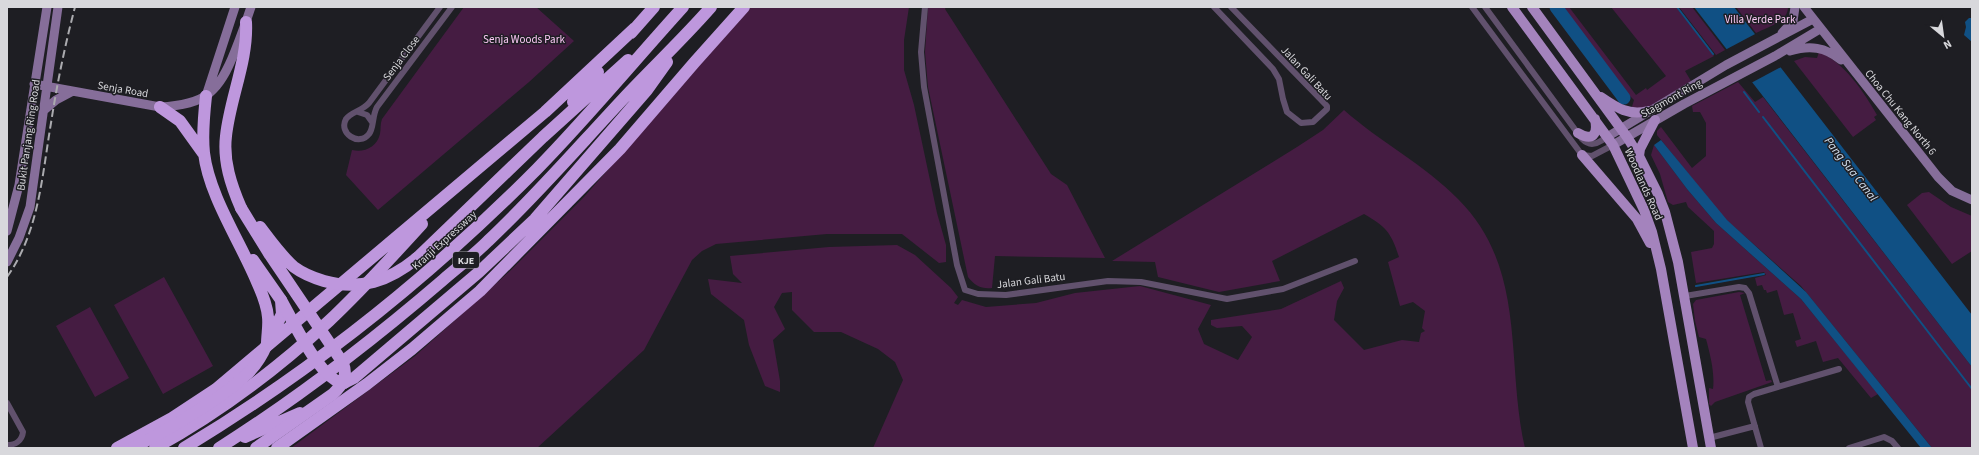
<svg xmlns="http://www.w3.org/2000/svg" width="1979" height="455" font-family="'Source Sans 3',sans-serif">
<rect width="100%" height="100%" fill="#1e1e23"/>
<path fill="#451c42" d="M 464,7 L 536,7 L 574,41 L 529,82 L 378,210 L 346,175 L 352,150 C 364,153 377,147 380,134 C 381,129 380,124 382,119 Z
M 751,7 L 909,7 L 904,40 L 904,70 L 914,105 L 937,213 L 946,245 L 946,262 L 939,263 L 902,234 L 827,234 L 716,244 L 702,251 L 692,260 L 644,350 L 537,448 L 291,448 L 415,356 L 510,271 L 584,197 Z
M 928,7 L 946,7 L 945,9 L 1051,174 L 1067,185 L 1105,258 L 995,256 L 992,288 C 981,289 975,286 968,277 L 928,87 L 925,52 Z
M 1560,7 L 1569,7 L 1636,95 L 1646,88 L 1647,90 L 1666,76 L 1611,7 L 1676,7 L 1714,56 L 1685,71 L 1691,81 L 1648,108 L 1631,110 L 1634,100 L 1629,95 L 1627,97 Z
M 1679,7 L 1692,7 L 1725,50 L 1716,55 Z
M 1736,7 L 1788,7 C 1788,22 1768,27 1756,33 Z
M 1819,52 C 1844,62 1864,92 1877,115 L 1874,117 L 1876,120 L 1853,137 L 1794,61 L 1805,57 L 1817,58 Z
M 1738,82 L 1755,102 L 1763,97 L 1972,367 L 1972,448 L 1932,448 L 1801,286 L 1723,217 L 1657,135 L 1657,131 L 1661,127 L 1692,168 L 1706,156 L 1706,123 L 1700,112 L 1693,112 L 1692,106 Z
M 1344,110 C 1380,142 1425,165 1458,199 C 1528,269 1505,361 1525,448 L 873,448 L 903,380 L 895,362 L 878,349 L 841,332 L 814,332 L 792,310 L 792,292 L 782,293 L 774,307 L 785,329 L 773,340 L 780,381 L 780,392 L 765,386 L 749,345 L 744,320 L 711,294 L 708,279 L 742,283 L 733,274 L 730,256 L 829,247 L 897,245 L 915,255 L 951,288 L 958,297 L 954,303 L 958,305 L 962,300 L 986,307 L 1036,303 L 1075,293 L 1140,286 L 1211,305 L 1198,329 L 1204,344 L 1238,360 L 1252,337 L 1242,326 L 1217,328 L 1211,325 L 1211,320 L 1281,309 L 1341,281 L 1344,288 L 1337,301 L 1334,320 L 1364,350 L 1402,340 L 1419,342 L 1421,333 L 1425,331 L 1422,328 L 1425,311 L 1413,302 L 1400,306 L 1388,262 L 1399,257 C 1391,232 1386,227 1364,214 L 1272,261 L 1280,281 L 1219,292 L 1158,277 L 1155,262 L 1112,261 L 1297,147 L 1323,130 Z
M 1654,145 L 1687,189 L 1716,223 L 1801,299 L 1878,394 L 1871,398 L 1838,358 L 1823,362 L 1816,341 L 1797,347 L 1795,341 L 1801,339 L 1793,313 L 1784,315 L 1777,290 L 1767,293 L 1766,290 L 1764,290 L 1762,285 L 1757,286 L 1755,278 L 1766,275 L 1764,272 L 1696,283 L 1691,252 L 1712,248 L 1714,244 L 1714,231 L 1688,207 L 1686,202 L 1673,205 L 1668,202 L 1660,174 L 1651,155 Z
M 1929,192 L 1951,207 L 1972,216 L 1972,251 L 1952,264 L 1907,205 L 1922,193 Z
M 164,277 L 213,366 L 163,394 L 114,305 Z
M 1739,292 L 1745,293 L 1740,295 L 1766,381 L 1771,380 L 1772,382 L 1715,402 L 1711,406 L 1709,404 L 1709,388 L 1713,389 C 1715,373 1710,354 1706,339 L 1699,337 L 1695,321 L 1693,304 L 1696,300 Z
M 90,307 L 129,378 L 95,397 L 56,326 Z"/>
<path fill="#105084" d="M 1694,7 L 1734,7 L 1972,315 L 1972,367 Z
M 1969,18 L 1972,18 L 1972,42 L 1964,35 L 1966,27 L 1965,22 Z
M 1661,140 L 1727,220 L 1806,292 L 1932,448 L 1921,448 L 1801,299 L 1716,223 L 1687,189 L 1654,145 Z"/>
<path fill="#1e1e23" d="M 1757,33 L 1783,66 L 1751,83 L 1725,50 Z"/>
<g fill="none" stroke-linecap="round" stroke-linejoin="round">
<path stroke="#105084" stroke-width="2" d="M 1677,7 L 1713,54
M 1744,92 L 1759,112
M 1763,117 L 1972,389
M 1696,286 L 1764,274"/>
<path stroke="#105084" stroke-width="13" d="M 1556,7 L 1624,98"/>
<path stroke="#61516d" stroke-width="6" d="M 440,7 L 369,103 C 362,111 351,112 346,119 C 338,133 359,147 369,134 C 374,128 372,116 377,107 L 452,7
M 925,7 L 921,52 L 924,87 L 957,265 L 965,290 L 978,294 L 1006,295 L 1108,281 L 1141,282 L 1227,299 L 1283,289 L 1355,261
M 1214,7 L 1273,69 L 1279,79 L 1283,99 L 1287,112 L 1301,123 L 1313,122 L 1327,109 L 1327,106 L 1231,7
M 1472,7 L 1582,155 L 1592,156 L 1613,145
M 1485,7 L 1582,139 C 1591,148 1598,143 1607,137
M 358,112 L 367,115 L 372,122
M 1685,296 L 1739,287 L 1745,288 L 1749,293 L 1778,387
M 7,403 L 23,432 C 22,441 15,445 7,445
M 1709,438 L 1755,426
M 1761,448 L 1748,402 L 1749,397 L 1754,394 L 1839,369
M 1849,448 L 1884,437 L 1892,441 L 1898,448"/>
<path stroke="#866e9a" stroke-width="9" d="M 1804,7 L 1938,177 L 1952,191 L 1972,200
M 1782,33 L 1793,21 L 1795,7
M 1790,51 C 1810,45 1825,47 1841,60
M 34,84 L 160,107 C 206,105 219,92 235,51 C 241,36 246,22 251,7
M 206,96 L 235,7
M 43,111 L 56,100 L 71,92
M 1607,137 L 1726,65 L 1813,19
M 1613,145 L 1684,104 L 1775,56 L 1820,29
M 7,231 L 19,185 L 47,7
M 7,262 L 19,238 L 30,207 L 58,7"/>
<path stroke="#a483bd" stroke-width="10" d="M 1512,7 L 1613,145 L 1644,210 L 1652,232 L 1661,269 L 1693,448
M 1532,7 L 1627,137 L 1639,156 L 1658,194 L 1665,212 L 1678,262 L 1711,448
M 1601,97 C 1617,108 1629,116 1648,111
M 1578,133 C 1593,142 1598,134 1595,119
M 1582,155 L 1637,219 L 1650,243
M 1639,156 L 1640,149 L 1655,120"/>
<path stroke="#be97dd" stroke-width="12" d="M 631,33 L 654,7
M 206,96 C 204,114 202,135 204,153 C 209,196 241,243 257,282 C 262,293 267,305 268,317 C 269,326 267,335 267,344
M 573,102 L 598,72
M 160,107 L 180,121 L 203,153
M 241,208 C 231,185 223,161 226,136 C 230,98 248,61 246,22
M 417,258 L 543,137 L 628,60
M 253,260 L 281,300 L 282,314 L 269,340
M 344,383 L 354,378 L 479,272 L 535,219 L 647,90 L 667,62
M 245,437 L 300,413
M 117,448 L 172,418 L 216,389 L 545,112 L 635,28
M 155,448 C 217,414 277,369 329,321 C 362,290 392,257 422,224
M 184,448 C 315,369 429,278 537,169 C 588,117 634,61 683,7
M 219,448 C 298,398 372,341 443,280 C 458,267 474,255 488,241 C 536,196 579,146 623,99 C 652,68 683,39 711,7
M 277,448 L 367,384 L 412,349 L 480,291 L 620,149 L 694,63 L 744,7"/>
<path stroke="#ababaf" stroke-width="2" stroke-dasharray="8 4" stroke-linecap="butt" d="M 7,277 C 39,232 42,176 51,123 C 57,84 65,45 75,7"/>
<path stroke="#be97dd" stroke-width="12" d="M 241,208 L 270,255 L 343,363 C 348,377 343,384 333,394 L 256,448
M 260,227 C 270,240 281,256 294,267 C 302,273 314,278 324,281 C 360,291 389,281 417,258
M 281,300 C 292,319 321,382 344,383
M 133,448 C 167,430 219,401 246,375 C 256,366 262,356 267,344"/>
</g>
<g text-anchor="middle" stroke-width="3" stroke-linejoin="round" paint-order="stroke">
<rect fill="#1e1e23" stroke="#a0a0a4" stroke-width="1" x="453" y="252" width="26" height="16" rx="3"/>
<g font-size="10" font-weight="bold" fill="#d8d8dc">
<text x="466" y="264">KJE</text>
</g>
<g font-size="11" fill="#fcc9f6" stroke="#1e1e23">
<text x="1760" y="23">Villa Verde Park</text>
<text x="524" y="43">Senja Woods Park</text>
</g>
<g font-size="11" fill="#d8d8dc" stroke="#1e1e23">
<text transform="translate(401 58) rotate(-53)" y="4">Senja Close</text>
<text transform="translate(1307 73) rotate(47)" y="4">Jalan Gali Batu</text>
<text transform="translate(123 89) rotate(10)" y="4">Senja Road</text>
<text transform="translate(1671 98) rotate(-29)" y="4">Stagmont Ring</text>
<text transform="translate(1901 112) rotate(51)" y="4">Choa Chu Kang North 6</text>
<text transform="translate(28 135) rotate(-82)" y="4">Bukit Panjang Ring Road</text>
<text transform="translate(1644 184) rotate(66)" y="4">Woodlands Road</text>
<text transform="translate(444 240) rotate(-42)" y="4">Kranji Expressway</text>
<text transform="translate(1031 280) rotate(-7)" y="4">Jalan Gali Batu</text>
</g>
<g font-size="12" font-style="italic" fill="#d3e2f2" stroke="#1e1e23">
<text transform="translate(1851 169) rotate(52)" y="4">Pang Sua Canal</text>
</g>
</g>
<rect width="1979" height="455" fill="none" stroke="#d8d8dc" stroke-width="16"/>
<g transform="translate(1943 36) rotate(151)" stroke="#1e1e23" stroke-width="3" paint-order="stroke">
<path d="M0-3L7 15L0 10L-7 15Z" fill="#d8d8dc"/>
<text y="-6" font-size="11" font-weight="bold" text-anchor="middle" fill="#d8d8dc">N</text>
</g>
</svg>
